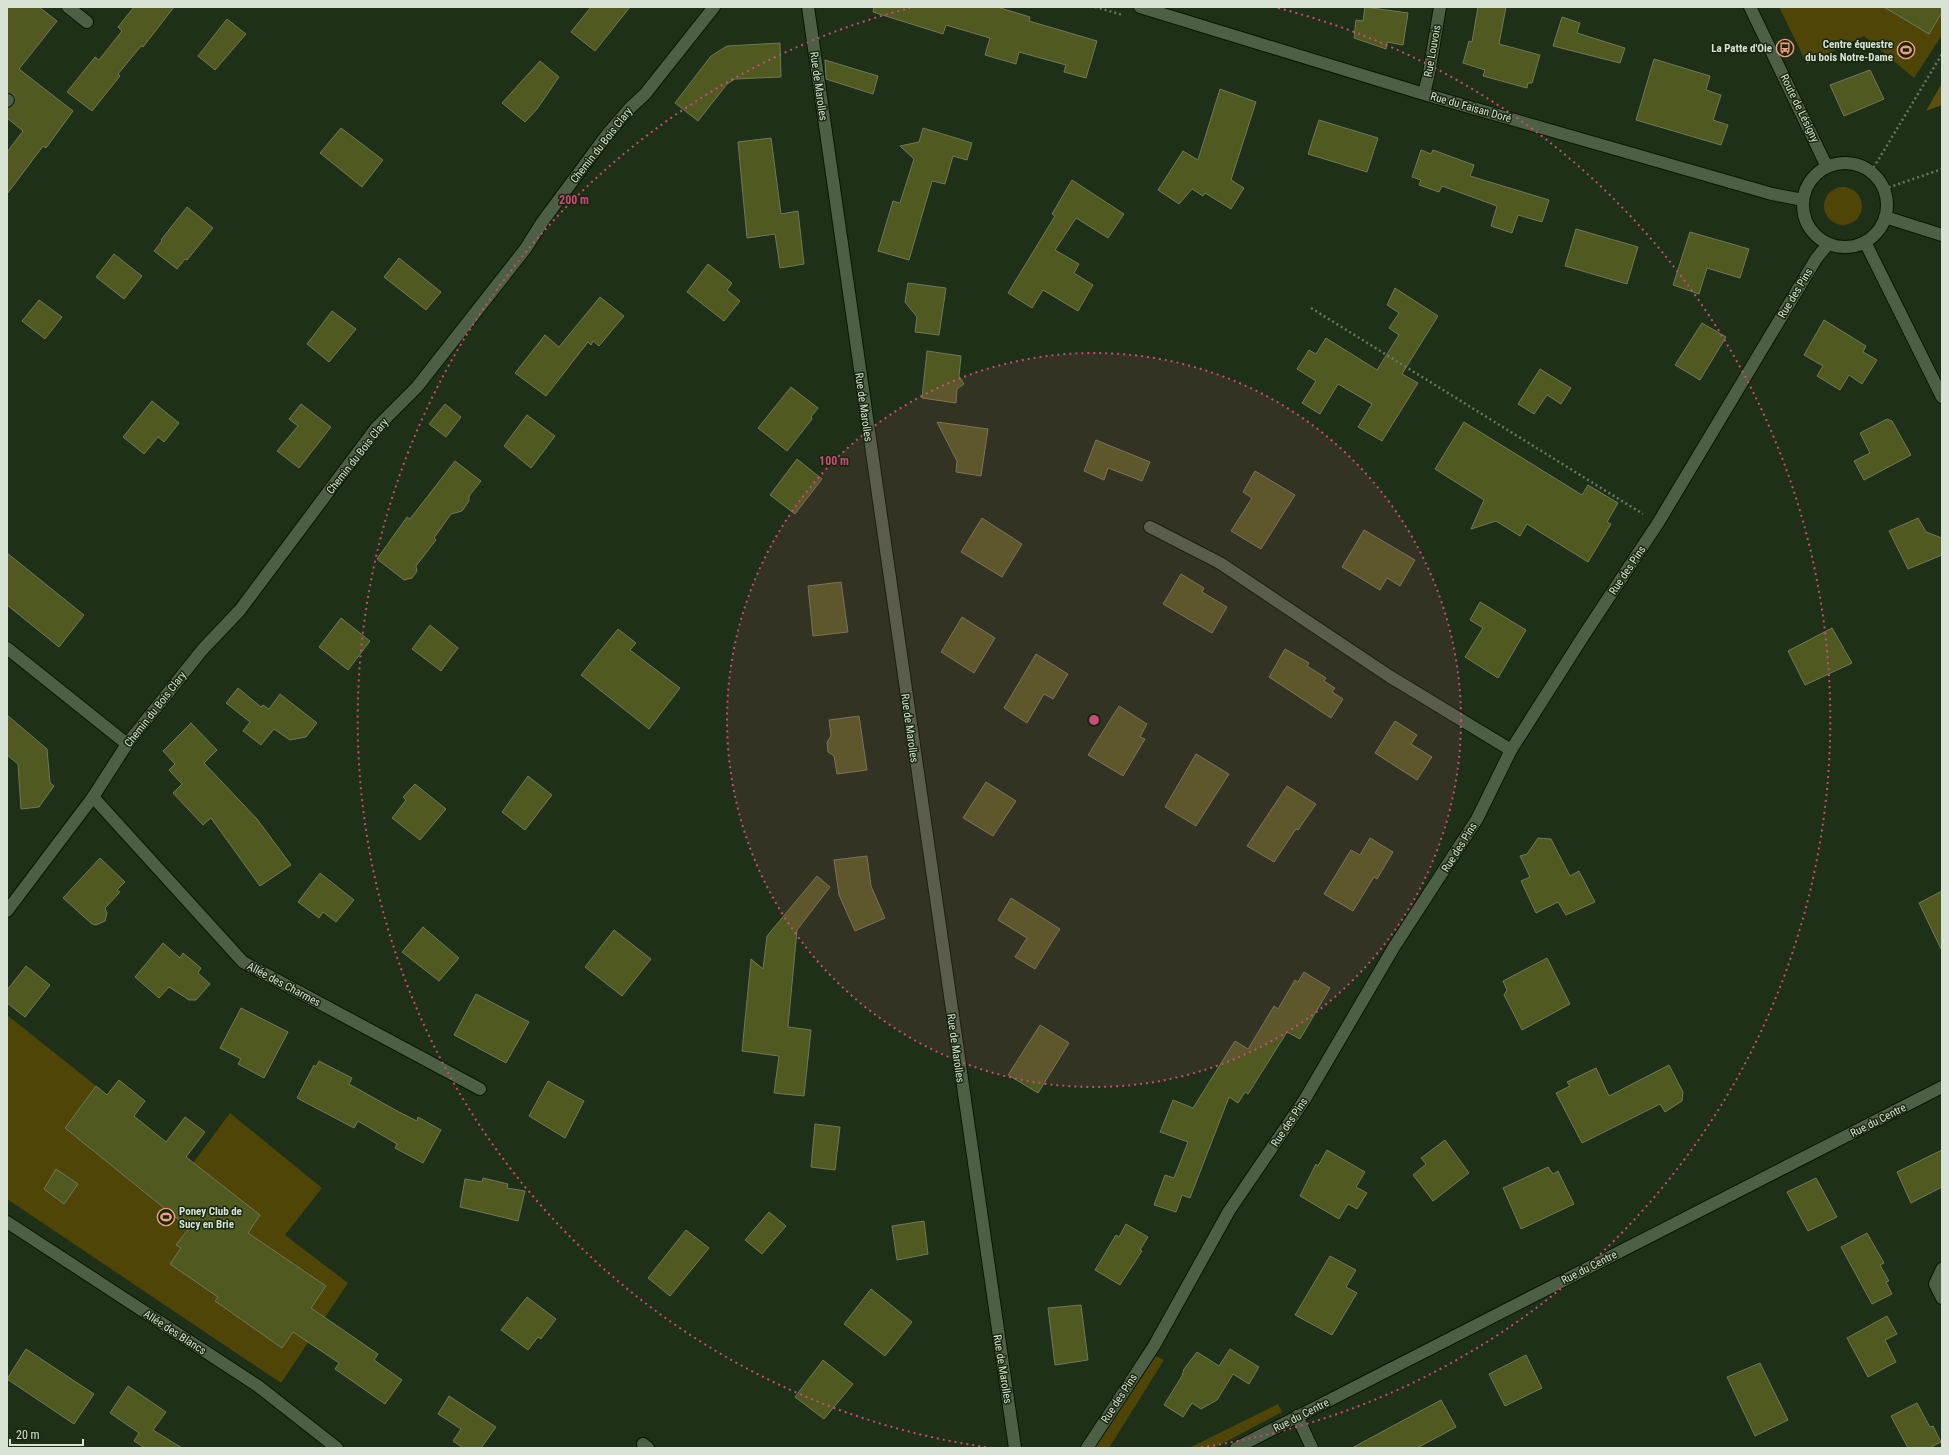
<svg xmlns="http://www.w3.org/2000/svg" width="1949" height="1455" font-family="'Roboto Condensed',sans-serif">
<rect width="100%" height="100%" fill="#1f3018"/>
<path fill="#4f4507" d="M 1779,7 L 1942,7 L 1942,35 L 1914,78 L 1864,36 L 1807,64 Z
M1824 206a19 19 0 1 1 38 0a19 19 0 1 1-38 0Z
M 7,1015 L 193,1163 L 230,1113 L 322,1188 L 285,1235 L 348,1283 L 281,1383 L 7,1199 Z
M 1156,1356 L 1164,1360 L 1109,1448 L 1094,1448 Z
M 1278,1404 L 1282,1412 L 1214,1448 L 1189,1448 Z"/>
<path fill="#5b5010" d="M 1942,83 L 1942,105 L 1926,111 Z"/>
<path fill="#505920" stroke="#717859" d="M 7,7 L 39,7 L 57,21 L 19,69 L 73,111 L 46,148 L 43,146 L 7,194 L 7,152 L 23,131 L 7,118 L 7,108 L 12,106 L 15,102 L 14,95 L 7,93 Z
M 134,7 L 174,7 L 143,47 L 141,46 L 118,74 L 120,76 L 92,111 L 67,92 L 95,57 L 99,60 L 122,31 L 118,27 Z
M 591,7 L 630,7 L 595,51 L 571,32 Z
M 874,7 L 997,7 L 1030,17 L 1029,21 L 1097,41 L 1086,78 L 1064,72 L 1066,65 L 1019,52 L 1016,64 L 985,55 L 990,38 L 946,25 L 943,34 L 873,12 Z
M 1365,7 L 1408,13 L 1403,45 L 1387,42 L 1386,49 L 1354,38 L 1356,20 L 1363,21 Z
M 1478,7 L 1506,7 L 1499,44 L 1540,55 L 1532,83 L 1528,83 L 1527,88 L 1483,76 L 1485,70 L 1463,63 L 1469,41 L 1472,42 Z
M 1884,7 L 1942,7 L 1942,12 L 1929,34 Z
M 1562,17 L 1580,23 L 1577,33 L 1625,48 L 1620,63 L 1553,46 Z
M 227,19 L 246,34 L 215,70 L 198,56 Z
M 780,43 L 781,77 L 735,79 L 727,84 L 698,121 L 675,103 L 711,56 L 727,46 Z
M 1654,59 L 1710,76 L 1706,90 L 1721,95 L 1713,120 L 1728,125 L 1721,145 L 1636,120 Z
M 825,60 L 878,76 L 873,94 L 826,79 Z
M 540,61 L 559,77 L 537,109 L 525,122 L 502,103 Z
M 1870,70 L 1884,99 L 1844,116 L 1830,85 Z
M 1220,89 L 1256,102 L 1231,180 L 1244,188 L 1231,209 L 1205,193 L 1203,196 L 1192,189 L 1179,204 L 1158,190 L 1183,151 L 1198,160 Z
M 1319,120 L 1378,138 L 1367,172 L 1308,154 Z
M 341,128 L 383,160 L 362,187 L 320,153 Z
M 923,128 L 972,143 L 967,160 L 953,156 L 945,184 L 932,181 L 909,260 L 878,251 L 893,201 L 900,203 L 914,159 L 900,146 L 919,142 Z
M 771,138 L 781,214 L 798,211 L 804,264 L 780,268 L 775,234 L 747,238 L 738,142 Z
M 1421,150 L 1431,154 L 1433,150 L 1474,165 L 1470,176 L 1549,200 L 1542,222 L 1518,215 L 1512,233 L 1491,226 L 1497,206 L 1442,186 L 1439,192 L 1419,185 L 1421,180 L 1412,177 Z
M 1072,180 L 1124,214 L 1108,238 L 1076,218 L 1055,250 L 1079,264 L 1074,273 L 1093,285 L 1078,311 L 1043,290 L 1032,308 L 1008,293 L 1055,216 L 1052,214 Z
M 187,207 L 213,228 L 187,260 L 185,259 L 177,269 L 154,251 L 162,241 L 161,240 Z
M 1576,229 L 1638,247 L 1627,284 L 1565,266 Z
M 1690,232 L 1749,249 L 1740,278 L 1707,268 L 1699,294 L 1673,285 Z
M 114,254 L 142,276 L 124,299 L 96,277 Z
M 399,258 L 441,292 L 426,310 L 384,277 Z
M 708,264 L 732,283 L 727,290 L 740,301 L 724,321 L 687,292 Z
M 908,283 L 946,288 L 939,335 L 915,332 L 917,317 L 905,302 Z
M 1395,288 L 1438,316 L 1402,374 L 1418,383 L 1382,441 L 1358,427 L 1372,404 L 1338,384 L 1320,414 L 1302,403 L 1316,381 L 1297,369 L 1309,350 L 1316,354 L 1326,338 L 1377,370 L 1399,335 L 1389,328 L 1399,313 L 1387,305 Z
M 600,297 L 624,316 L 599,346 L 593,341 L 591,345 L 588,342 L 546,396 L 515,373 L 545,335 L 559,347 Z
M 39,300 L 62,317 L 45,339 L 22,321 Z
M 332,311 L 356,329 L 329,362 L 307,344 Z
M 1824,320 L 1866,346 L 1863,352 L 1877,360 L 1862,384 L 1849,375 L 1840,390 L 1817,376 L 1823,366 L 1804,355 Z
M 1702,323 L 1726,337 L 1700,380 L 1675,365 Z
M 927,351 L 961,356 L 959,376 L 964,384 L 957,389 L 956,403 L 922,398 Z
M 1540,369 L 1571,388 L 1561,404 L 1547,395 L 1534,414 L 1518,404 Z
M 791,387 L 818,408 L 811,417 L 812,419 L 787,451 L 758,428 Z
M 152,401 L 179,423 L 164,442 L 158,437 L 144,454 L 123,437 Z
M 301,404 L 331,427 L 299,468 L 277,451 L 298,426 L 289,419 Z
M 445,404 L 461,417 L 446,437 L 429,424 Z
M 527,415 L 555,436 L 531,468 L 504,446 Z
M 1887,419 L 1892,421 L 1911,455 L 1864,480 L 1854,461 L 1870,453 L 1860,433 Z
M 937,422 L 988,429 L 981,476 L 956,472 L 957,461 Z
M 1464,422 L 1582,495 L 1588,485 L 1618,503 L 1607,522 L 1611,524 L 1588,562 L 1527,524 L 1520,536 L 1496,521 L 1471,529 L 1484,500 L 1435,469 Z
M 1096,440 L 1150,462 L 1142,481 L 1108,468 L 1104,480 L 1084,471 Z
M 797,459 L 822,479 L 795,514 L 770,495 Z
M 455,461 L 481,481 L 469,496 L 469,501 L 462,511 L 451,514 L 434,538 L 436,540 L 416,566 L 417,571 L 412,578 L 404,580 L 377,559 L 407,517 L 410,519 Z
M 1255,471 L 1295,495 L 1261,549 L 1231,531 L 1252,498 L 1243,492 Z
M 982,518 L 1022,544 L 1002,577 L 961,552 Z
M 1918,518 L 1926,532 L 1942,538 L 1942,555 L 1908,569 L 1889,531 Z
M 1364,530 L 1415,560 L 1400,586 L 1387,578 L 1380,590 L 1342,567 Z
M 7,553 L 84,615 L 59,647 L 7,605 Z
M 1181,574 L 1204,588 L 1202,592 L 1227,607 L 1212,633 L 1163,604 Z
M 841,582 L 848,632 L 813,636 L 808,586 Z
M 1480,602 L 1526,630 L 1498,678 L 1465,657 L 1483,628 L 1470,620 Z
M 962,617 L 995,638 L 974,673 L 941,652 Z
M 341,618 L 370,641 L 348,670 L 319,647 Z
M 430,625 L 458,648 L 441,671 L 412,649 Z
M 1832,628 L 1852,663 L 1805,685 L 1788,651 Z
M 618,629 L 636,643 L 630,650 L 680,688 L 649,729 L 581,675 Z
M 1285,649 L 1309,663 L 1307,666 L 1326,678 L 1324,681 L 1335,688 L 1332,692 L 1343,699 L 1331,718 L 1269,677 Z
M 1036,654 L 1068,674 L 1053,699 L 1044,694 L 1027,723 L 1004,708 Z
M 238,688 L 261,707 L 263,705 L 269,709 L 280,694 L 317,723 L 306,737 L 290,740 L 274,729 L 261,745 L 243,731 L 250,722 L 226,703 Z
M 1119,706 L 1147,724 L 1140,737 L 1145,739 L 1123,776 L 1088,755 Z
M 7,715 L 47,749 L 50,783 L 54,786 L 39,807 L 21,809 L 18,764 L 7,755 Z
M 859,716 L 867,770 L 837,774 L 834,756 L 828,752 L 827,742 L 831,736 L 829,720 Z
M 1395,721 L 1417,735 L 1411,744 L 1432,757 L 1417,780 L 1375,753 Z
M 191,723 L 217,750 L 204,763 L 257,819 L 291,865 L 260,886 L 211,818 L 203,825 L 173,793 L 182,784 L 169,770 L 175,764 L 163,751 Z
M 1196,754 L 1229,774 L 1196,826 L 1165,807 Z
M 528,776 L 552,795 L 525,830 L 502,812 Z
M 986,782 L 1016,801 L 993,836 L 963,818 Z
M 415,784 L 446,809 L 420,840 L 392,818 L 406,800 L 403,797 Z
M 1287,786 L 1316,804 L 1298,830 L 1296,829 L 1274,862 L 1247,846 Z
M 1370,838 L 1393,852 L 1377,879 L 1374,877 L 1353,911 L 1324,894 L 1351,850 L 1360,855 Z
M 1538,838 L 1551,839 L 1570,876 L 1579,871 L 1595,902 L 1566,915 L 1558,902 L 1536,913 L 1521,881 L 1530,877 L 1520,856 L 1527,854 Z
M 867,856 L 871,886 L 885,918 L 855,931 L 839,895 L 834,860 Z
M 100,858 L 125,882 L 117,890 L 120,892 L 105,908 L 107,913 L 105,921 L 96,925 L 92,924 L 63,898 Z
M 320,873 L 354,900 L 336,922 L 323,912 L 319,918 L 298,902 Z
M 817,876 L 830,887 L 797,930 L 788,1027 L 811,1030 L 804,1096 L 774,1093 L 779,1056 L 742,1051 L 751,959 L 763,969 L 767,936 Z
M 1942,891 L 1942,951 L 1919,903 Z
M 1011,898 L 1060,929 L 1035,969 L 1015,957 L 1027,938 L 998,920 Z
M 423,927 L 459,958 L 439,981 L 402,952 Z
M 614,930 L 651,959 L 622,996 L 585,967 Z
M 163,943 L 180,958 L 183,953 L 201,968 L 198,973 L 210,984 L 196,1000 L 189,1000 L 169,987 L 159,998 L 135,977 Z
M 1547,958 L 1570,1004 L 1522,1030 L 1504,995 L 1507,990 L 1503,981 Z
M 26,966 L 50,985 L 25,1017 L 7,1003 L 7,990 Z
M 1304,972 L 1330,988 L 1300,1039 L 1287,1032 L 1248,1094 L 1245,1092 L 1238,1103 L 1229,1097 L 1190,1198 L 1182,1195 L 1176,1212 L 1154,1205 L 1165,1175 L 1174,1178 L 1188,1142 L 1160,1132 L 1173,1100 L 1193,1108 L 1235,1041 L 1248,1049 L 1274,1006 L 1278,1009 L 1295,980 L 1298,982 Z
M 476,994 L 529,1022 L 506,1063 L 454,1035 Z
M 241,1008 L 288,1032 L 264,1078 L 238,1064 L 241,1059 L 220,1048 Z
M 1040,1025 L 1069,1043 L 1038,1093 L 1008,1075 Z
M 319,1061 L 352,1078 L 349,1084 L 399,1112 L 417,1121 L 418,1117 L 441,1130 L 423,1163 L 395,1148 L 397,1144 L 358,1121 L 354,1128 L 297,1098 L 314,1065 L 316,1067 Z
M 1669,1065 L 1683,1092 L 1682,1101 L 1665,1112 L 1660,1104 L 1582,1143 L 1556,1093 L 1570,1086 L 1567,1082 L 1596,1068 L 1609,1096 Z
M 119,1080 L 145,1101 L 134,1116 L 166,1142 L 185,1117 L 205,1132 L 186,1157 L 260,1215 L 248,1233 L 326,1286 L 311,1308 L 378,1354 L 374,1360 L 402,1380 L 385,1404 L 335,1369 L 339,1363 L 293,1332 L 282,1348 L 215,1301 L 218,1297 L 170,1264 L 181,1248 L 176,1245 L 189,1228 L 65,1128 L 96,1086 L 107,1095 Z
M 548,1081 L 584,1101 L 565,1138 L 529,1116 Z
M 815,1124 L 840,1127 L 835,1170 L 811,1167 Z
M 1445,1140 L 1469,1173 L 1433,1201 L 1413,1175 L 1426,1164 L 1421,1158 Z
M 1327,1150 L 1365,1172 L 1356,1187 L 1367,1193 L 1357,1209 L 1348,1204 L 1339,1219 L 1300,1196 L 1316,1164 L 1318,1166 Z
M 1942,1150 L 1942,1187 L 1911,1203 L 1897,1172 Z
M 1548,1167 L 1553,1174 L 1558,1171 L 1574,1204 L 1521,1229 L 1503,1188 Z
M 56,1169 L 78,1184 L 64,1204 L 44,1189 Z
M 483,1178 L 508,1184 L 507,1188 L 525,1191 L 518,1221 L 460,1207 L 465,1179 L 482,1182 Z
M 1816,1178 L 1837,1217 L 1808,1231 L 1787,1192 Z
M 769,1212 L 786,1226 L 762,1254 L 745,1240 Z
M 924,1221 L 928,1254 L 897,1260 L 892,1226 Z
M 1126,1224 L 1148,1237 L 1140,1250 L 1142,1251 L 1120,1285 L 1095,1270 L 1116,1235 L 1119,1237 Z
M 686,1230 L 709,1248 L 670,1296 L 648,1278 Z
M 1867,1233 L 1884,1263 L 1880,1265 L 1889,1281 L 1886,1282 L 1892,1294 L 1872,1304 L 1841,1247 Z
M 1330,1256 L 1356,1270 L 1346,1287 L 1357,1293 L 1332,1335 L 1295,1315 Z
M 871,1289 L 912,1322 L 885,1356 L 844,1324 Z
M 527,1297 L 556,1319 L 541,1339 L 538,1337 L 528,1350 L 501,1330 Z
M 1081,1305 L 1088,1360 L 1055,1365 L 1048,1308 Z
M 1887,1316 L 1897,1334 L 1885,1340 L 1896,1362 L 1868,1377 L 1847,1338 Z
M 26,1349 L 94,1394 L 74,1424 L 7,1379 Z
M 1230,1349 L 1259,1367 L 1249,1384 L 1233,1374 L 1217,1400 L 1201,1409 L 1192,1403 L 1183,1417 L 1164,1405 L 1182,1376 L 1184,1369 L 1197,1352 L 1219,1366 Z
M 1526,1355 L 1542,1388 L 1505,1406 L 1489,1374 Z
M 823,1360 L 853,1384 L 824,1419 L 795,1397 Z
M 1760,1363 L 1788,1420 L 1755,1436 L 1727,1377 Z
M 128,1386 L 166,1412 L 153,1430 L 182,1448 L 145,1448 L 134,1441 L 139,1433 L 110,1413 Z
M 449,1396 L 496,1427 L 481,1448 L 463,1448 L 453,1441 L 461,1429 L 438,1414 Z
M 1441,1400 L 1456,1427 L 1417,1448 L 1352,1448 Z
M 1917,1403 L 1930,1427 L 1933,1426 L 1941,1442 L 1929,1448 L 1908,1448 L 1891,1416 Z"/>
<g fill="none" stroke-linecap="round" stroke-linejoin="round">
<defs>
<path id="lane" d="M 1885,217 L 1942,235
M 643,1444 L 648,1448"/>
<path id="street" d="M 68,7 L 87,22
M 1140,7 L 1424,94 L 1772,194 L 1803,200
M 1750,7 L 1827,167
M 1424,94 L 1429,73 L 1440,7
M 7,101 L 8,100
M1803 205a42 42 0 1 1 84 0a42 42 0 1 1-84 0Z
M 1865,242 L 1942,397
M 1150,527 L 1220,563 L 1389,676 L 1511,750
M 7,648 L 127,744
M 93,797 L 243,962 L 480,1089
M 7,911 L 93,797 L 127,744 L 203,649 L 240,610 L 376,428 L 417,387 L 526,248 L 543,221 L 606,136 L 630,108 L 645,94 L 714,7
M 7,1222 L 258,1386 L 337,1448
M 1942,1269 L 1935,1284 L 1942,1298
M 1297,1416 L 1312,1448
M 1087,1448 L 1154,1346 L 1229,1211 L 1305,1099 L 1394,947 L 1477,819 L 1511,750 L 1584,635 L 1658,523 L 1816,259 L 1828,244
M 1236,1448 L 1942,1087"/>
<path id="secondary" d="M 808,7 L 1015,1448"/>
</defs>
<use href="#lane" stroke="#081803" stroke-width="14"/>
<use href="#street" stroke="#081803" stroke-width="14"/>
<use href="#secondary" stroke="#081803" stroke-width="14"/>
<path stroke="#687762" stroke-width="2.5" stroke-dasharray="2 3" stroke-linecap="butt" d="M 1095,7 L 1123,15
M 1871,172 L 1942,54
M 1884,189 L 1942,169
M 1311,308 L 1643,514"/>
<use href="#lane" stroke="#4d6046" stroke-width="12"/>
<use href="#street" stroke="#4d6046" stroke-width="12"/>
<use href="#secondary" stroke="#4d6046" stroke-width="12"/>
</g>
<circle cx="1094" cy="720" r="367" fill="#c84b79" fill-opacity=".12"/>
<g fill="none" stroke="#c84b79" stroke-width="2" stroke-dasharray="2 4">
<circle cx="1094" cy="720" r="367"/>
<path d="M992 1448A735 735 0 0 1 910 8M1278 8A735 735 0 0 1 1196 1448"/>
</g>
<defs>
<symbol id="bus-ring" viewBox="-11 -11 22 22"><circle r="9.5" fill="#16260f" stroke="#f2a07f" stroke-width="1.5"/><path d="M-5-6H5V4H4V6H2V4H-2V6H-4V4H-5ZM-3.5-4V0h7V-4ZM-3.5 1.2v1.5H-2V1.2ZM2 1.2v1.5H3.5V1.2Z" fill="#f2a07f"/></symbol>
<symbol id="stadium-ring" viewBox="-11 -11 22 22"><circle r="9.5" fill="#16260f" stroke="#f2a07f" stroke-width="1.5"/><path d="M0-5a6.5 5 0 1 0 0 10a6.5 5 0 1 0 0-10ZM-3.5-1.8h7v3.6h-7Z" fill="#f2a07f"/></symbol>
</defs>
<g fill-rule="evenodd">
<use href="#bus-ring" x="1775" y="38" width="20" height="20"/>
<use href="#stadium-ring" x="1896" y="40" width="20" height="20"/>
<use href="#stadium-ring" x="156" y="1207" width="20" height="20"/>
</g>
<g text-anchor="middle" stroke-width="3" stroke-linejoin="round" paint-order="stroke">
<g font-size="11" font-weight="bold" fill="#d8e3d4" stroke="#16260f" text-anchor="end">
<text x="1893" y="48">Centre équestre<tspan x="1893" dy="13">du bois Notre-Dame</tspan></text>
<text x="1772" y="52">La Patte d'Oie</text>
<text x="179" y="1215" text-anchor="start">Poney Club de<tspan x="179" dy="13">Sucy en Brie</tspan></text>
</g>
<g font-size="11" fill="#d8e3d4" stroke="#16260f">
<text transform="translate(1432 51) rotate(-80)" y="4">Rue Louvois</text>
<text transform="translate(819 86) rotate(82)" y="4">Rue de Marolles</text>
<text transform="translate(1471 107) rotate(16)" y="4">Rue du Faisan Doré</text>
<text transform="translate(1800 108) rotate(64)" y="4">Route de Lésigny</text>
<text transform="translate(601 145) rotate(-52)" y="4">Chemin du Bois Clary</text>
<text transform="translate(1795 293) rotate(-59)" y="4">Rue des Pins</text>
<text transform="translate(864 407) rotate(82)" y="4">Rue de Marolles</text>
<text transform="translate(357 456) rotate(-52)" y="4">Chemin du Bois Clary</text>
<text transform="translate(1627 570) rotate(-56)" y="4">Rue des Pins</text>
<text transform="translate(155 709) rotate(-52)" y="4">Chemin du Bois Clary</text>
<text transform="translate(910 728) rotate(82)" y="4">Rue de Marolles</text>
<text transform="translate(1459 847) rotate(-58)" y="4">Rue des Pins</text>
<text transform="translate(284 984) rotate(28)" y="4">Allée des Charmes</text>
<text transform="translate(956 1048) rotate(82)" y="4">Rue de Marolles</text>
<text transform="translate(1878 1120) rotate(-27)" y="4">Rue du Centre</text>
<text transform="translate(1289 1122) rotate(-56)" y="4">Rue des Pins</text>
<text transform="translate(1589 1267) rotate(-27)" y="4">Rue du Centre</text>
<text transform="translate(175 1332) rotate(33)" y="4">Allée des Blancs</text>
<text transform="translate(1003 1369) rotate(81)" y="4">Rue de Marolles</text>
<text transform="translate(1119 1398) rotate(-57)" y="4">Rue des Pins</text>
<text transform="translate(1301 1415) rotate(-27)" y="4">Rue du Centre</text>
</g>
</g>
<circle cx="1094" cy="720" r="6" fill="#c84b79" stroke="#16260f" stroke-width="2"/>
<g font-size="12" text-anchor="middle" font-weight="bold" fill="#c84b79" stroke="#16260f" stroke-width="3" stroke-linejoin="round" paint-order="stroke">
<text x="574" y="204">200 m</text>
<text x="834" y="465">100 m</text>
</g>
<rect width="1949" height="1455" fill="none" stroke="#d8e3d4" stroke-width="16"/>
<path d="M10 1439v6h73v-6" fill="none" stroke="#d8e3d4" stroke-width="2"/>
<text x="16" y="1439" font-size="12" fill="#d8e3d4" stroke="#16260f" stroke-width="3" paint-order="stroke">20 m</text>
</svg>
